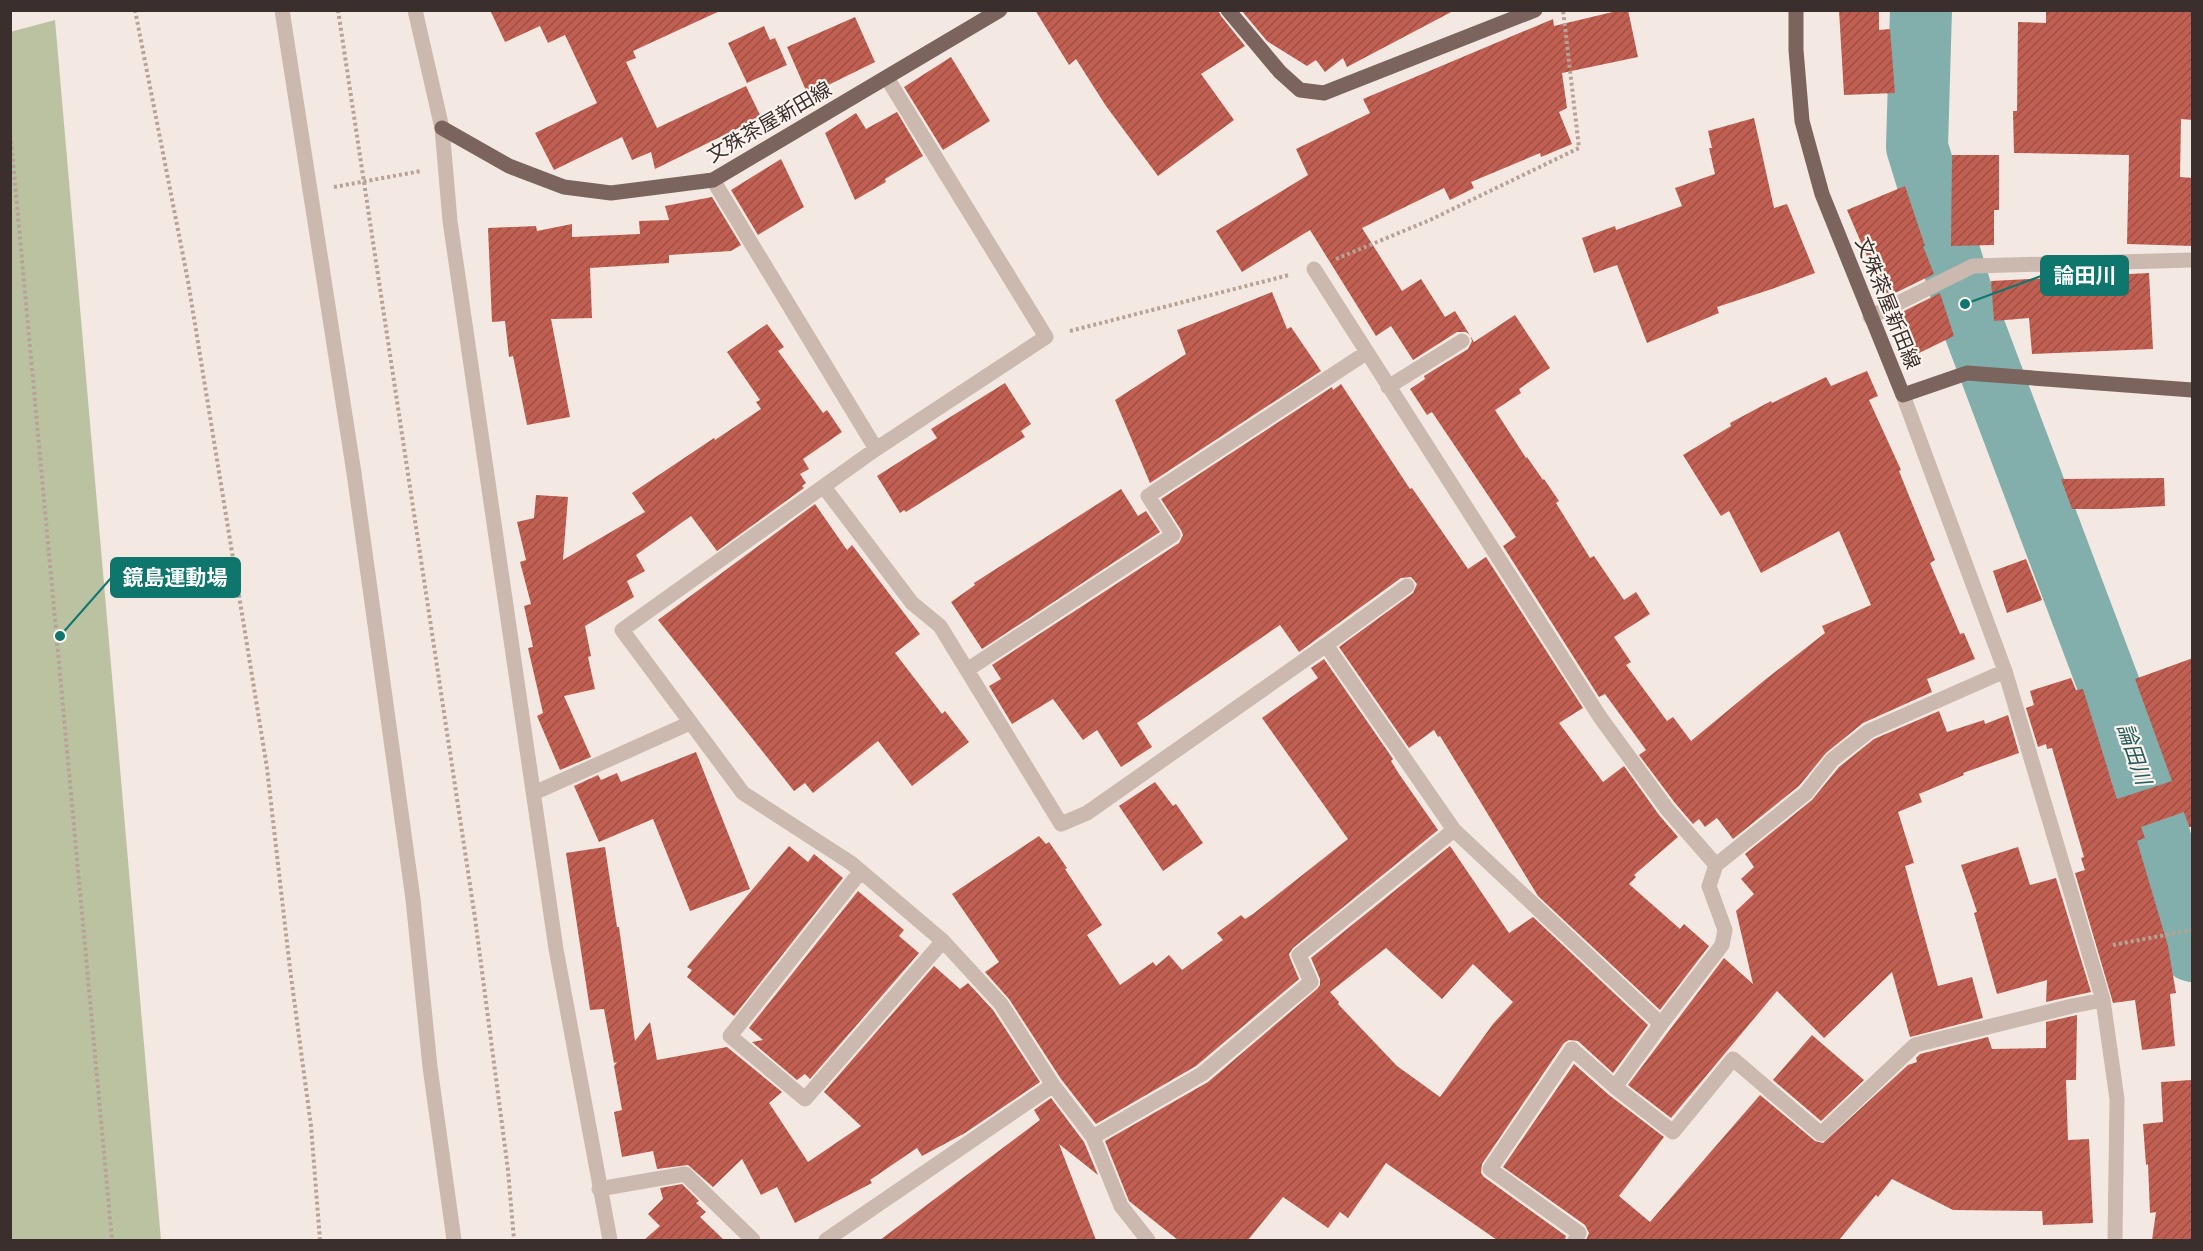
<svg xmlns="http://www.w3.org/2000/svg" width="2203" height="1251" font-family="'Public Sans','Noto Sans JP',sans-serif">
<defs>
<pattern id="building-hatch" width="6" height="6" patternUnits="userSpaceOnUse" patternTransform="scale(1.5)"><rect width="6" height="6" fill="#c16052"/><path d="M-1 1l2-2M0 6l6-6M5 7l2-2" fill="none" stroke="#9e5044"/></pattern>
</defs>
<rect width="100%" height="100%" fill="#f3e9e2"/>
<path fill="#bbc2a2" d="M 55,20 L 161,1240 L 11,1240 L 10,32 Z"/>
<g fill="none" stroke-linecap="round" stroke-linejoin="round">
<path stroke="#82afac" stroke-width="62" d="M 1921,10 L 1917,147 L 1965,304 L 2140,768 L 2192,951"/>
</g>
<path fill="url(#building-hatch)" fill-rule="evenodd" d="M 490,10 L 722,10 L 633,51 L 636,58 L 626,62 L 657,128 L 746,86 L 761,117 L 655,169 L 651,152 L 632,160 L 622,137 L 554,170 L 535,133 L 597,103 L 565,35 L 548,43 L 540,26 L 505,42 Z
M 1035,10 L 1218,10 L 1221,16 L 1245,46 L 1201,74 L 1234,120 L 1158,176 L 1106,106 L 1076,59 L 1069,65 Z
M 1241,10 L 1455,10 L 1347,67 L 1343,58 L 1325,72 L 1316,60 L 1307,66 L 1267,41 Z
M 1621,10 L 1628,10 L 1638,57 L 1562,73 L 1567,108 L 1559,112 L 1572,144 L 1541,157 L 1540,153 L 1471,182 L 1474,188 L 1450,200 L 1444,188 L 1362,228 L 1402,291 L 1421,279 L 1445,317 L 1455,311 L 1474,342 L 1515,315 L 1550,368 L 1519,389 L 1521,393 L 1495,410 L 1526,458 L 1527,457 L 1543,480 L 1544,479 L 1559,501 L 1556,503 L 1590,558 L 1594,556 L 1624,600 L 1636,592 L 1650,614 L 1614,637 L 1631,662 L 1626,665 L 1667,721 L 1673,717 L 1691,741 L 1766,679 L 1825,633 L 1822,626 L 1871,605 L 1839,531 L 1761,573 L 1729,511 L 1721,516 L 1683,455 L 1731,426 L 1730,423 L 1771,401 L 1772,403 L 1826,377 L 1831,386 L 1867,371 L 1878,396 L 1869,400 L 1901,470 L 1899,471 L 1935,560 L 1930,563 L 1960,634 L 1964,633 L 1975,659 L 1927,679 L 1932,692 L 1863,723 L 1826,753 L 1799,786 L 1733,839 L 1717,818 L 1705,827 L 1699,819 L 1693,824 L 1675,803 L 1639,755 L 1646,750 L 1605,694 L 1599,697 L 1503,546 L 1516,537 L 1432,412 L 1427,415 L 1410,389 L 1425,379 L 1424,376 L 1468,349 L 1472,341 L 1470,335 L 1466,332 L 1457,332 L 1413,360 L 1391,326 L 1376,336 L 1310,230 L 1242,272 L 1216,231 L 1308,175 L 1296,149 L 1370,113 L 1363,99 L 1553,19 L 1554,26 Z
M 1839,10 L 1879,10 L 1879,30 L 1890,29 L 1895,93 L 1844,95 Z
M 2046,10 L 2193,10 L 2193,120 L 2181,119 L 2180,177 L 2193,178 L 2193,246 L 2127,244 L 2129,155 L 2014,153 L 2013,111 L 2017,111 L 2018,22 L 2046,23 Z
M 855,17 L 875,62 L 808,95 L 787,47 Z
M 764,26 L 770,40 L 775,38 L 787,65 L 747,83 L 728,43 Z
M 951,57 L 990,121 L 943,150 L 904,87 Z
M 897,112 L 923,156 L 885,179 L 886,182 L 855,200 L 825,133 L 856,113 L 866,129 Z
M 1754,118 L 1774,208 L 1787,204 L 1815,273 L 1772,289 L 1717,307 L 1719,313 L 1647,343 L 1617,265 L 1594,273 L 1582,238 L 1615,226 L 1616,230 L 1682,206 L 1675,188 L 1715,174 L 1709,148 L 1712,148 L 1708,131 Z
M 1952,155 L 1999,155 L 1999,210 L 1994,210 L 1994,245 L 1951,246 Z
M 781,159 L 804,207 L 758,235 L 731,190 Z
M 1905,186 L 1925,246 L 1923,246 L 1934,274 L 1885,298 L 1847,210 Z
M 712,197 L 741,245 L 731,251 L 669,255 L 669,263 L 590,268 L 592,318 L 551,319 L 570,417 L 527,425 L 513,356 L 509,357 L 505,321 L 492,322 L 488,228 L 536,226 L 537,231 L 572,224 L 572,237 L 640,234 L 639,221 L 669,220 L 665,206 Z
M 2149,273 L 2153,349 L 2032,354 L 2029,318 L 1994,321 L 1991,281 Z
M 1272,292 L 1287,329 L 1291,327 L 1321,371 L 1150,483 L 1115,400 L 1186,354 L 1177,330 Z
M 1940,293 L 1954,336 L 1913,356 L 1894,316 Z
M 767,324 L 784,347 L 778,351 L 823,413 L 827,410 L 842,432 L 803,459 L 809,469 L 800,474 L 806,483 L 802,486 L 804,488 L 717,551 L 691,516 L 636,555 L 645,571 L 627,581 L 634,597 L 585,626 L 591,656 L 588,657 L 595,689 L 564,696 L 591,757 L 560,770 L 537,716 L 543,713 L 528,648 L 533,647 L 524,606 L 531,604 L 520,562 L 526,560 L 517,522 L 534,518 L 536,495 L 568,497 L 563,560 L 645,512 L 632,493 L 714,438 L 715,440 L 761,409 L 756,402 L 760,400 L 727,352 Z
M 1005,383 L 1031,424 L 1021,431 L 1025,437 L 906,512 L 904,510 L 900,513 L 877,476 L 937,438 L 931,429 Z
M 1341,384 L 1410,489 L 1412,488 L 1468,569 L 1486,557 L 1583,708 L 1559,723 L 1603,782 L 1624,766 L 1659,815 L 1678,837 L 1634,875 L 1636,877 L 1629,884 L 1680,929 L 1684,924 L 1709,946 L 1660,1010 L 1538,896 L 1440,736 L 1438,737 L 1434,730 L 1409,748 L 1339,647 L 1413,593 L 1417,584 L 1411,577 L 1401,578 L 1299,652 L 1280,625 L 1137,723 L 1152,747 L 1121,767 L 1097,730 L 1083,740 L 1053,699 L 1012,724 L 989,686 L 1001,679 L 992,665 L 1179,543 L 1183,535 L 1181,530 L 1161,499 L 1332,387 L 1333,390 Z
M 2164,478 L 2165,506 L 2112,509 L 2072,509 L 2061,479 Z
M 1121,489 L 1138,516 L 1146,511 L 1160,532 L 982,649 L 951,602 L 975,585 L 974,583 Z
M 815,504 L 847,550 L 852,545 L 920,634 L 895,653 L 942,714 L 945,711 L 969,742 L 912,786 L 878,741 L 813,793 L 805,783 L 794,791 L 658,620 Z
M 2026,559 L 2042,600 L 2007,613 L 1993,571 Z
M 2193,658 L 2193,827 L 2189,827 L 2184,812 L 2141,827 L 2145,838 L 2137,841 L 2168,946 L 2176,993 L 2170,994 L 2175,1046 L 2142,1050 L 2135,1000 L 2113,1003 L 2075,873 L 2085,870 L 2081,858 L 2084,857 L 2052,748 L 2047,749 L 2046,744 L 2038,747 L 2026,708 L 2034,705 L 2030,691 L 2071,678 L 2076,690 L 2083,689 L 2117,799 L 2172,781 L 2135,679 Z
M 1324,659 L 1393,759 L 1391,761 L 1399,774 L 1438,830 L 1293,948 L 1289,954 L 1290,958 L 1299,979 L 1196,1066 L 1096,1124 L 1061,1079 L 1009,999 L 985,972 L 999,962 L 952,894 L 1039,836 L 1046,844 L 1049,842 L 1067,868 L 1065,869 L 1102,925 L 1087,935 L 1120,985 L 1153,962 L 1156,966 L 1169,955 L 1182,970 L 1223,940 L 1217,933 L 1241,915 L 1245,919 L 1253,914 L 1348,839 L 1262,718 L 1318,678 L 1311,668 Z
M 1939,711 L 1947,732 L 1984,720 L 1985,724 L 2008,715 L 2019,753 L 1963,773 L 1964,775 L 1919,794 L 1922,802 L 1898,812 L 1914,863 L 1905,866 L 1938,986 L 1972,977 L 1983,1018 L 1910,1037 L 1892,972 L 1824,1038 L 1777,991 L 1671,1118 L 1628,1085 L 1724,958 L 1753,984 L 1736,911 L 1754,894 L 1741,879 L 1754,867 L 1745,854 L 1812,800 L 1839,767 L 1874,739 Z
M 696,752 L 750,889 L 690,911 L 653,819 L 599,842 L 574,786 L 598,775 L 601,780 L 617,773 L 621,782 Z
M 1155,782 L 1173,806 L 1176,804 L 1203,843 L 1163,871 L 1119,806 Z
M 789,846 L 808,862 L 814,854 L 843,878 L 734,1016 L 687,977 L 692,970 L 687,967 Z
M 1450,846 L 1509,933 L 1533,917 L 1648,1025 L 1613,1073 L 1578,1041 L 1569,1040 L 1564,1043 L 1482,1164 L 1481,1173 L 1484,1177 L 1566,1236 L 1565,1240 L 1497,1240 L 1386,1163 L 1348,1218 L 1340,1212 L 1328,1228 L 1283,1197 L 1248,1240 L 1178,1240 L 1129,1201 L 1105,1141 L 1208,1082 L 1317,989 L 1320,985 L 1320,979 L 1311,958 ZM 1386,948 L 1442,999 L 1473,964 L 1513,1002 L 1493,1024 L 1440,1097 L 1397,1066 L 1338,1004 L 1339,1002 L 1330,992 Z
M 605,847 L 617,927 L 619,927 L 635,1041 L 650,1022 L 657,1060 L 727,1047 L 782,1092 L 769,1103 L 808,1162 L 861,1126 L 824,1092 L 934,966 L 960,989 L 968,983 L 993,1010 L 1040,1082 L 965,1133 L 922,1156 L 917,1148 L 870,1180 L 872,1183 L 795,1223 L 777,1187 L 761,1195 L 742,1159 L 713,1187 L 688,1165 L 657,1169 L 653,1151 L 622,1157 L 614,1112 L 622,1110 L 614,1066 L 617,1062 L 614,1063 L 604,1009 L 590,1010 L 566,853 Z
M 2018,847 L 2030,885 L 2056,878 L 2091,992 L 2046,1002 L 2047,980 L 1997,994 L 1974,913 L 1977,912 L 1961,865 Z
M 858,891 L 904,930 L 899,936 L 919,953 L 810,1079 L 805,1074 L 797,1080 L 752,1042 L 763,1040 L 749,1028 Z
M 2077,1015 L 2076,1080 L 2066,1080 L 2068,1140 L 2089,1139 L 2093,1223 L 2043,1225 L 2042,1211 L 1953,1210 L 1892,1179 L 1878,1197 L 1876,1195 L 1839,1240 L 1586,1240 L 1589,1233 L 1585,1225 L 1503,1167 L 1574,1064 L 1609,1095 L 1664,1137 L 1619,1196 L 1650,1222 L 1760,1095 L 1815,1141 L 1823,1143 L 1908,1065 L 1917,1062 L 1916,1058 L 1920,1054 L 1988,1037 L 1992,1049 L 2046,1048 L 2046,1022 Z
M 1812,1035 L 1864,1080 L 1821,1121 L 1773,1080 Z
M 2191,1080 L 2193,1240 L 2152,1240 L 2156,1212 L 2150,1213 L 2148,1164 L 2146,1165 L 2143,1124 L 2163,1122 L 2161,1082 Z
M 1051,1098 L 1084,1142 L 1098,1175 L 1059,1144 L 1096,1240 L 880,1240 L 1040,1120 L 1034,1110 Z
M 682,1184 L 699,1201 L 696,1203 L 706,1212 L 700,1217 L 724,1240 L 644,1240 L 660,1226 L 648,1214 L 663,1199 L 660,1188 Z"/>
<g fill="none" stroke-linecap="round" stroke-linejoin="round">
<path stroke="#b7a298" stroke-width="4" stroke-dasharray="3 3" stroke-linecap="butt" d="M 135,10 L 188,281 L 267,768 L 290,969 L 311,1126 L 320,1240
M 338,10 L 475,918 L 508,1170 L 514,1240
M 10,129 L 112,1240
M 334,187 L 421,171
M 1336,259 L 1430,220 L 1579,148 L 1563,10
M 1070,331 L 1289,275
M 2113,945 L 2192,930"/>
<path stroke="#cbb8ae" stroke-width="15" d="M 282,10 L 354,473 L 413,899 L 430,1067 L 454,1240
M 415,10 L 442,128 L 450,221 L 556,949 L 610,1240
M 887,78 L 1046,337 L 876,449 L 622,630 L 743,793 L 851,863 L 943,941 L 1001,1004 L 1053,1085 L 1093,1137 L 1121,1206 L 1148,1240
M 713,180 L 876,449
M 1314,269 L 1600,717 L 1667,809 L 1716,865
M 1870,317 L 1973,266 L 2192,260
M 1388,387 L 1462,341
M 1903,395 L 2005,671 L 2103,1000 L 2117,1099 L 2115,1240
M 824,487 L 912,603 L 940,626 L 1061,824 L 1087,813 L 1326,645 L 1454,830 L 1661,1024 L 1615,1087
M 1326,645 L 1407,586
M 967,670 L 1173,535 L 1148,496 L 1366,353
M 534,793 L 690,723
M 861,871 L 730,1036 L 805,1099 L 943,941
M 1661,1024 L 1722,945 L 1725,930 L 1709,886 L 1716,865 L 1806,793 L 1832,760 L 1869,731 L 2005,671
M 1093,1137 L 1202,1074 L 1311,982 L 1299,955 L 1454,830
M 599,1189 L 685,1174 L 753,1240
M 826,1240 L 1053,1085
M 1575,1240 L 1579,1233 L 1490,1169 L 1572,1049 L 1615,1087 L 1673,1132 L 1733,1059 L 1821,1134 L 1915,1045 L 2072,1006 L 2103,1000"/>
<path stroke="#7b645e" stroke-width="15" d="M 1228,10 L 1280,72 L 1300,90 L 1324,93 L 1535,10
M 1796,10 L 1796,50 L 1802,121 L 1822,194 L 1903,395 L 1967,373 L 2192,390
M 442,128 L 509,166 L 564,187 L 611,193 L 713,180 L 1000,10"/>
</g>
<g text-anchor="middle" stroke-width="4.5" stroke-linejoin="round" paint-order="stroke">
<g font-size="20" fill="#3a2f2c" stroke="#faf3ee">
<text transform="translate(769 122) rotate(-30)" y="7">文殊茶屋新田線</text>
<text transform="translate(1888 303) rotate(68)" y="7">文殊茶屋新田線</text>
</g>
<g font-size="21" font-style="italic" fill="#235a57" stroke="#faf3ee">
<text transform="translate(2134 754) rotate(71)" y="7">論田川</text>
</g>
</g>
<path fill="none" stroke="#0f766e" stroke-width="2" d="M1965 304L2041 276M60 636L111 578"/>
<g fill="#0f766e" stroke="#faf3ee" stroke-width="2">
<circle cx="1965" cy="304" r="6"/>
<circle cx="60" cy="636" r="6"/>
</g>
<g fill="#0f766e" stroke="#0f766e" stroke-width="2">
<rect x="2041" y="256" width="87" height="39" rx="6"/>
<rect x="111" y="558" width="129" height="39" rx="6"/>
</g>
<g font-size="21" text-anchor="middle" font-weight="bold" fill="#fff">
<text x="2085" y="283">論田川</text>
<text x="175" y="585">鏡島運動場</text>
</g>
<rect width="2203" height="1251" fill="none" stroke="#3a2f2c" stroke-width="24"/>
</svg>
